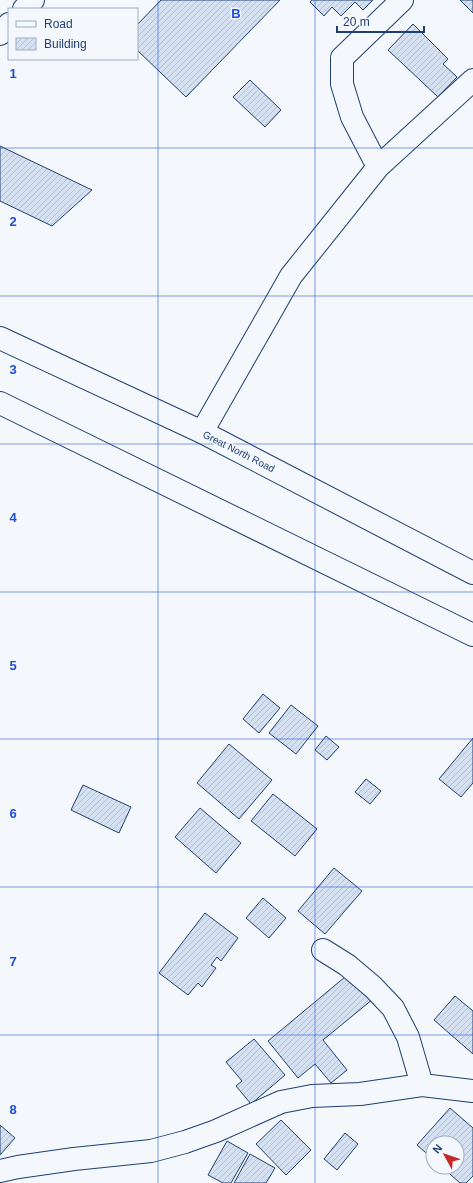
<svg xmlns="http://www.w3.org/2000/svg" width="473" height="1183" font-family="Helvetica,sans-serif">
<defs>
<pattern id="building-hatch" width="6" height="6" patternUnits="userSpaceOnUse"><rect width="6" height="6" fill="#d5e0f0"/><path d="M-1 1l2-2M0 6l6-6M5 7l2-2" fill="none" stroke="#b6c1d1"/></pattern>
</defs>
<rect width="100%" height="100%" fill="#f4f7fb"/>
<path fill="url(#building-hatch)" stroke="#1d3f73" d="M 161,0 L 280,0 L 186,97 L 137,50 L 137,25 Z
M 312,0 L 373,0 L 363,10 L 355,2 L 341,16 L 332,7 L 324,16 L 310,2 Z
M 460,0 L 473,0 L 473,13 Z
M 413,24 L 448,59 L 443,64 L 457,77 L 438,97 L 388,50 Z
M 250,80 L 281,110 L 265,127 L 233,97 Z
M 0,146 L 92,190 L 52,226 L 0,201 Z
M 263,694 L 280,708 L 259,733 L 243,719 Z
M 291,705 L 318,726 L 296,754 L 269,733 Z
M 326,736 L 339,747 L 327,760 L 315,750 Z
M 473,738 L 473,783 L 461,797 L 439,779 Z
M 229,744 L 272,780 L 239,819 L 197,783 Z
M 366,779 L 381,791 L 370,804 L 355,792 Z
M 83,785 L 131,807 L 119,833 L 71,810 Z
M 273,794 L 317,829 L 295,856 L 251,821 Z
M 200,808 L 241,843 L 216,873 L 175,837 Z
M 334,868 L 362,891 L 325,934 L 298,911 Z
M 263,898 L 286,918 L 269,938 L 246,918 Z
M 205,913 L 238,938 L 221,961 L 217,957 L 211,965 L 216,968 L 202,987 L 198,983 L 188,995 L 159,973 Z
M 351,972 L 373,999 L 323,1040 L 347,1070 L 331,1083 L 315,1064 L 298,1078 L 268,1041 Z
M 455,996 L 473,1011 L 473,1054 L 434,1020 Z
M 254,1039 L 285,1075 L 251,1104 L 236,1086 L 242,1081 L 226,1062 Z
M 450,1108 L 473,1128 L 473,1176 L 466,1183 L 460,1183 L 442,1167 L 457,1167 L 457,1143 L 433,1143 L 433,1159 L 417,1145 Z
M 281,1120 L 311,1150 L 286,1175 L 256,1144 Z
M 0,1125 L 15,1138 L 0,1155 Z
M 345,1133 L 358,1144 L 337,1170 L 324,1159 Z
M 227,1141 L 248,1153 L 231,1183 L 223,1183 L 208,1175 Z
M 250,1154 L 275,1168 L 266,1183 L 234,1183 Z"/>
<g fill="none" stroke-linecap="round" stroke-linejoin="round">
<defs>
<path id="minor" d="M 24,9 L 33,0
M 0,34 L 9,24
M 378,167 L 352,117 L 342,84 L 342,58 L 402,0
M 202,432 L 291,276 L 378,167 L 473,80
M 323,950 L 347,965 L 373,987 L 393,1008 L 408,1037 L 422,1085
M 0,1171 L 18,1167 L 74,1159 L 151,1151 L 185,1142 L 216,1131 L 281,1102 L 312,1096 L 360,1094 L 422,1085 L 473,1091"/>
<path id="highway" d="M 0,338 L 202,432 L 473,573
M 0,403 L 473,635"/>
</defs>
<use href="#minor" stroke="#1d3f73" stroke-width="24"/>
<use href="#highway" stroke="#1d3f73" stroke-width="24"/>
<use href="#minor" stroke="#f4f7fb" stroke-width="22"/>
<use href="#highway" stroke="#f4f7fb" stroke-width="22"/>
</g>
<path fill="none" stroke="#1d4ed8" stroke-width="1" stroke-opacity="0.55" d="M 158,0 L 158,1183M 315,0 L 315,1183M 0,148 L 473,148M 0,296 L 473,296M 0,444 L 473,444M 0,592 L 473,592M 0,739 L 473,739M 0,887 L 473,887M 0,1035 L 473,1035"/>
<g text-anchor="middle" stroke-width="3" stroke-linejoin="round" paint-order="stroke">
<g font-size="10" fill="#1d3f73" stroke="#f4f7fb">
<text transform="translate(239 451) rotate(27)" y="4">Great North Road</text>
</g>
</g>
<g font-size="13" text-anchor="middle" font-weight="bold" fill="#1d4ed8" stroke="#f4f7fb" stroke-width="3" stroke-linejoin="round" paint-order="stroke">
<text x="236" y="18">B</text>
<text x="13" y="78">1</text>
<text x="13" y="226">2</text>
<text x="13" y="374">3</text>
<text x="13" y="522">4</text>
<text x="13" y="670">5</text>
<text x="13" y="818">6</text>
<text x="13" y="966">7</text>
<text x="13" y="1114">8</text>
</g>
<rect x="8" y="8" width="130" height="52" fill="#f4f7fb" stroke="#9eadc5"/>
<rect x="16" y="21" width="20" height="6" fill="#f4f7fb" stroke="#9eadc5"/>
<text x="44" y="28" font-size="12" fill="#1d3f73">Road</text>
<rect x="16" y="38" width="20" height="12" fill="url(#building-hatch)" stroke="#9eadc5"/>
<text x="44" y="48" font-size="12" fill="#1d3f73">Building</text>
<g transform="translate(445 1155) rotate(310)"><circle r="19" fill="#f4f7fb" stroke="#9eadc5"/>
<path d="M0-3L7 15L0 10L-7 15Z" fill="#c62828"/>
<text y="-6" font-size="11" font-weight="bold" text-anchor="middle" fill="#1d3f73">N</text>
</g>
<path d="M337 26v6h87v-6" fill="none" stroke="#1d3f73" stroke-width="2"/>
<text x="343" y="26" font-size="12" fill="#1d3f73" stroke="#f4f7fb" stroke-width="3" paint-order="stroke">20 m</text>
</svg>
